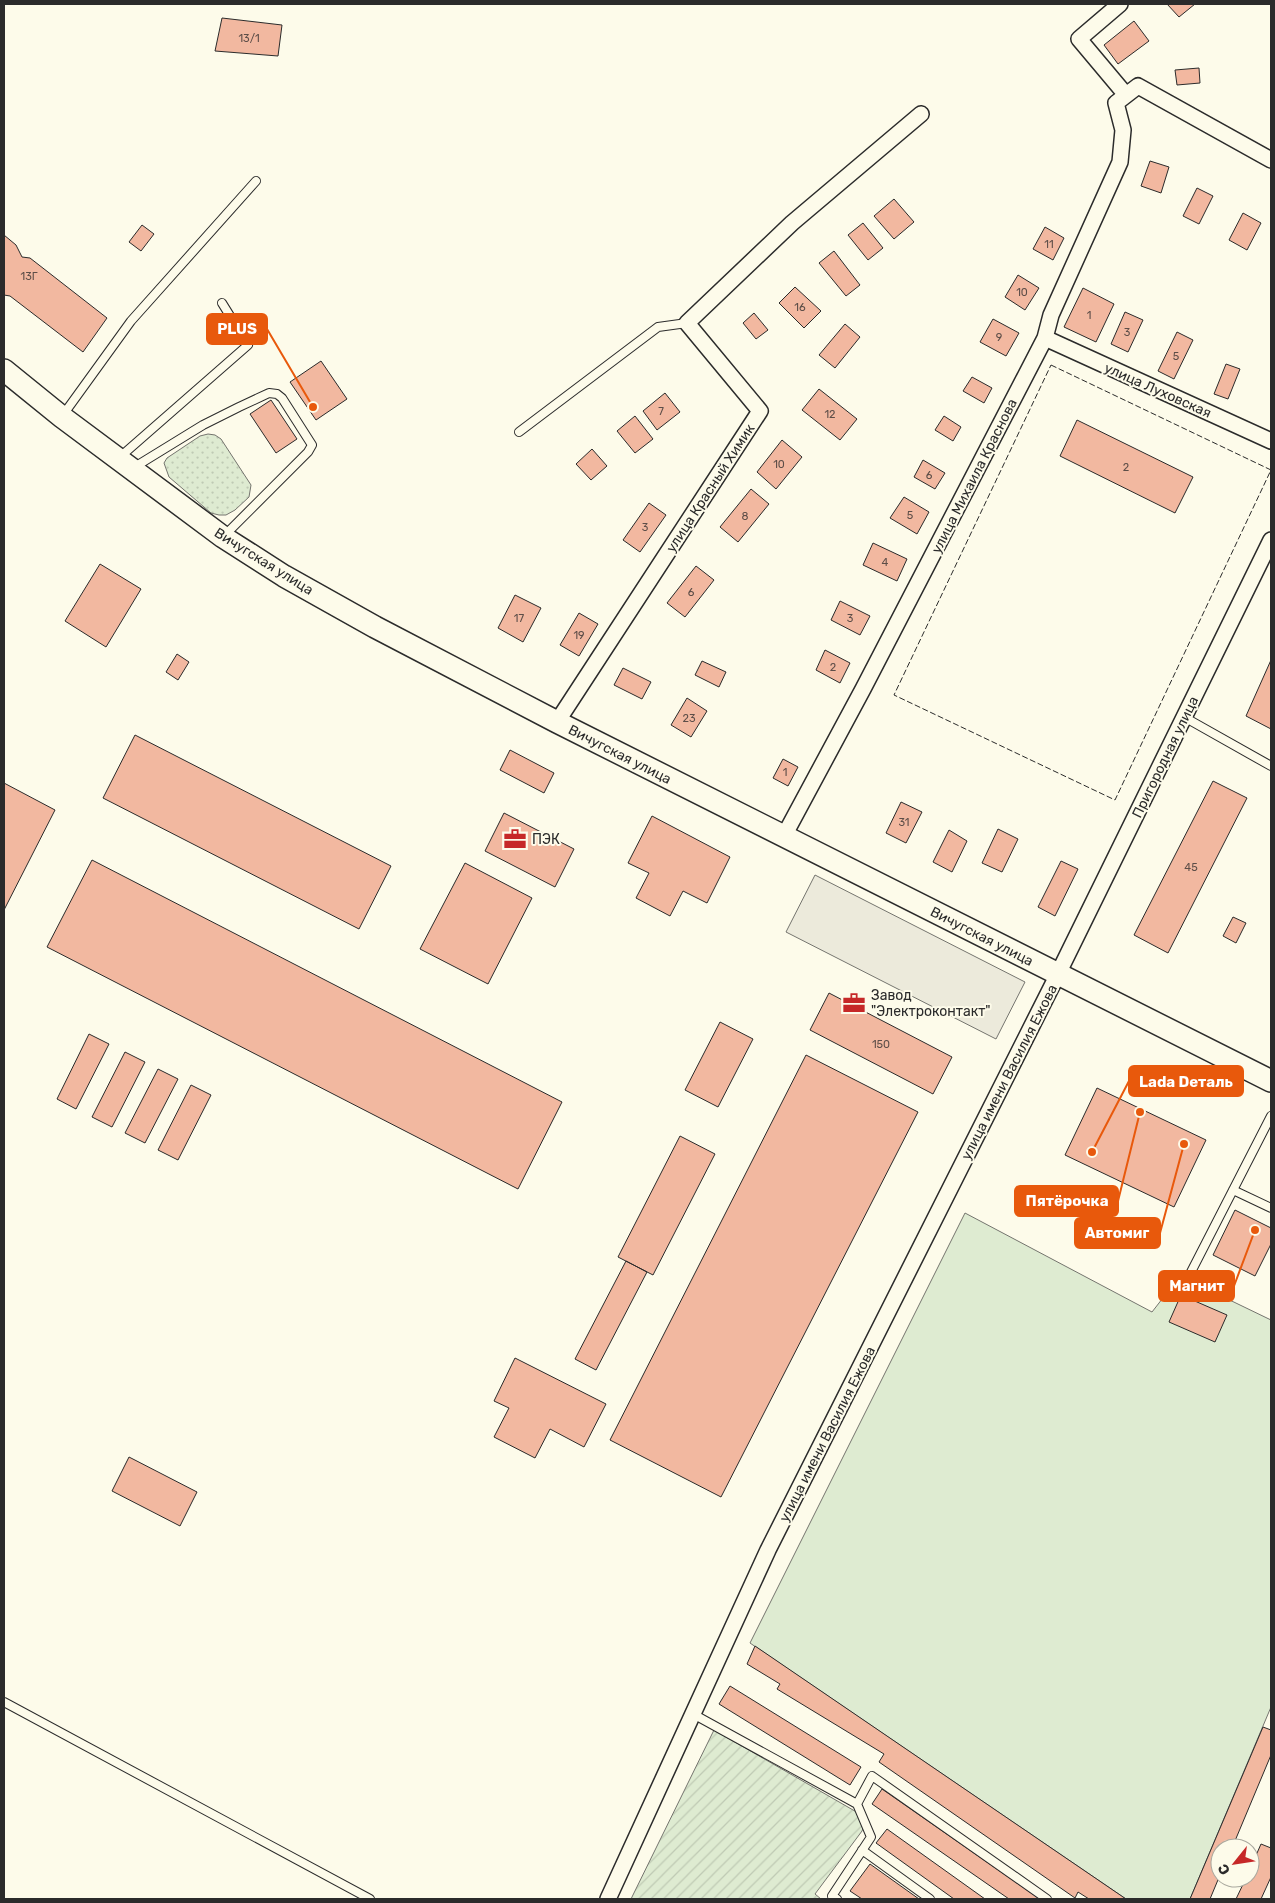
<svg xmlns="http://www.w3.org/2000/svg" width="1275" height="1903" font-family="Rubik,sans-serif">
<defs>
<pattern id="grass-dots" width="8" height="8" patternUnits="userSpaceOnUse" patternTransform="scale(1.25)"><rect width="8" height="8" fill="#deebd1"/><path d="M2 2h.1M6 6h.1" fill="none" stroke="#bfcab4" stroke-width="1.8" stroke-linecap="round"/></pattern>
<pattern id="garden-furrows" width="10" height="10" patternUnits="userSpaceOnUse" patternTransform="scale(1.25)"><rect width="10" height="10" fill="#deebd1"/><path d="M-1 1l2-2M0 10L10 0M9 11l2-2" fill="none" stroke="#bfcab4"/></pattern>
</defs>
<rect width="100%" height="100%" fill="#fdfbea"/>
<path fill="url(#grass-dots)" stroke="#74746e" d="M 208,434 L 215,435 L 221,439 L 251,485 L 249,497 L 235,510 L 226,515 L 219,515 L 211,513 L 169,477 L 164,463 L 167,458 L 200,436 Z"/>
<path fill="url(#garden-furrows)" stroke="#74746e" d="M 714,1730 L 860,1814 L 865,1823 L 862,1831 L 815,1894 L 821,1899 L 631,1899 Z"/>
<path fill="#deebd1" stroke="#74746e" d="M 965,1213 L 1152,1312 L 1180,1276 L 1271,1320 L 1271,1707 L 1190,1899 L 1126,1899 L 750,1643 Z"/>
<path fill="#eceadb" stroke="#74746e" d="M 815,875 L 1025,982 L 996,1039 L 786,932 Z"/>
<path fill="#f2b8a0" stroke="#2b2b2b" d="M 1167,4 L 1195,4 L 1179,17 Z
M 222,18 L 282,25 L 278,56 L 215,51 Z
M 1134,21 L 1149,41 L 1118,64 L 1104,45 Z
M 1199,68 L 1200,83 L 1177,85 L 1175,70 Z
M 1150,161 L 1169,167 L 1161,193 L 1141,186 Z
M 1197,188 L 1213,196 L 1199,224 L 1183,216 Z
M 894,199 L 914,222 L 894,239 L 874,216 Z
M 1243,213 L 1261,223 L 1247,250 L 1229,240 Z
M 863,223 L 883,248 L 868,260 L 848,235 Z
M 142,225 L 154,234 L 141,251 L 129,242 Z
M 1045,227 L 1064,238 L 1053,260 L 1033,249 Z
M 4,235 L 16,245 L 22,257 L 30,258 L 107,318 L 83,352 L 10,296 L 4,295 Z
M 834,251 L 860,285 L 846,296 L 819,263 Z
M 1018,275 L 1039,288 L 1025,310 L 1005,297 Z
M 795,287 L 821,311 L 804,328 L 779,303 Z
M 1083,288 L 1114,304 L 1096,342 L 1064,327 Z
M 1125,312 L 1143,320 L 1128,352 L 1111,344 Z
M 754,313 L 768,330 L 756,339 L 743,323 Z
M 993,319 L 1019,333 L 1006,356 L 980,342 Z
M 845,324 L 860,337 L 835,368 L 819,355 Z
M 1177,332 L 1193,340 L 1174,379 L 1158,371 Z
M 321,361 L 347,399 L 316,420 L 290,382 Z
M 1226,364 L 1240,369 L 1228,399 L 1214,394 Z
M 972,377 L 992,388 L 984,403 L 963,391 Z
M 819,389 L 857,419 L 840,440 L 802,410 Z
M 665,393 L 680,412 L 657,430 L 643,411 Z
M 271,400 L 297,439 L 276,453 L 250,414 Z
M 635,416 L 653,439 L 635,453 L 617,431 Z
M 944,416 L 961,427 L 953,441 L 935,430 Z
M 1077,420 L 1193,477 L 1175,513 L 1060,456 Z
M 782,440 L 802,457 L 776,489 L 757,472 Z
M 592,449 L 607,466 L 591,480 L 576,464 Z
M 923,460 L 945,473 L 935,489 L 914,477 Z
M 751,489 L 769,504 L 738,542 L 720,527 Z
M 904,497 L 929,512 L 917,534 L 890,518 Z
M 649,503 L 666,515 L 640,552 L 623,540 Z
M 873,543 L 907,559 L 897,581 L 863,565 Z
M 100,564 L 141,589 L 106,647 L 65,621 Z
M 696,566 L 714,580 L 685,617 L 667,603 Z
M 515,595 L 541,608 L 523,642 L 498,628 Z
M 840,601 L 870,616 L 860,635 L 831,620 Z
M 579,613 L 598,624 L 579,656 L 560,645 Z
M 825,650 L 850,663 L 840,683 L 816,670 Z
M 177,654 L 189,662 L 178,680 L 166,672 Z
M 1271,660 L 1271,729 L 1246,716 Z
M 702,661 L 726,672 L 719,687 L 695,675 Z
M 623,668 L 651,682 L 642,699 L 614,685 Z
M 687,698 L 707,711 L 691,737 L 671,725 Z
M 135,735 L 391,866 L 359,929 L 103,798 Z
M 510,750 L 554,773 L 544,793 L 500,770 Z
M 783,759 L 798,767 L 788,786 L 773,778 Z
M 1213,781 L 1247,798 L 1168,953 L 1134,935 Z
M 4,783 L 55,810 L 4,910 Z
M 901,802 L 922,812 L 906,843 L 886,833 Z
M 504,813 L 574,849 L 555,887 L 485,851 Z
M 652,816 L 730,857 L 707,903 L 683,891 L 670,916 L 636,898 L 649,873 L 628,863 Z
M 998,829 L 1018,839 L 1002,872 L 982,863 Z
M 949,830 L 967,841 L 952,872 L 933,862 Z
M 92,860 L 562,1102 L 518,1189 L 47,947 Z
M 1061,861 L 1078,869 L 1055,916 L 1038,907 Z
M 465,863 L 532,898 L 488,984 L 420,949 Z
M 1233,917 L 1246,923 L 1236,943 L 1223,936 Z
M 829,993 L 952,1057 L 933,1094 L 810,1030 Z
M 720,1022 L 753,1039 L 718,1107 L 685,1090 Z
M 89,1034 L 109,1044 L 76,1109 L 57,1099 Z
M 125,1052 L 145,1062 L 112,1127 L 92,1117 Z
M 806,1055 L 918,1112 L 721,1497 L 610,1440 Z
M 158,1069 L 178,1079 L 145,1143 L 125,1133 Z
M 191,1085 L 211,1095 L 178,1160 L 158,1150 Z
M 1097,1088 L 1206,1140 L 1174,1207 L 1065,1155 Z
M 680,1136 L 715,1154 L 653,1275 L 618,1257 Z
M 1235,1210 L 1271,1228 L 1271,1244 L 1255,1276 L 1213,1255 Z
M 626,1261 L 647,1272 L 596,1370 L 575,1359 Z
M 1181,1295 L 1227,1315 L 1215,1342 L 1169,1322 Z
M 515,1358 L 606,1404 L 584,1447 L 550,1429 L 535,1458 L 494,1437 L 509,1408 L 494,1401 Z
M 129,1457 L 197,1492 L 180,1526 L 112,1491 Z
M 755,1646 L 1126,1899 L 1089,1899 L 1078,1892 L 1075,1898 L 879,1762 L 884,1754 L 777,1689 L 780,1684 L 747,1664 Z
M 730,1686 L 861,1767 L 850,1785 L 719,1704 Z
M 1263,1727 L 1271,1730 L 1271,1755 L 1232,1848 L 1220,1848 L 1220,1875 L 1210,1899 L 1190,1899 Z
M 882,1789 L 1040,1899 L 1009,1899 L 872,1804 Z
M 887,1829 L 985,1899 L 954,1899 L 876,1843 Z
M 1261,1844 L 1271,1848 L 1271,1877 L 1261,1899 L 1236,1899 L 1246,1878 L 1250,1878 L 1250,1869 Z
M 870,1864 L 919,1899 L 862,1899 L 850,1891 Z"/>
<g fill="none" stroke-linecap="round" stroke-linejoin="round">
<defs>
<path id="lane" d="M 63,415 L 131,321 L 256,181
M 519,432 L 658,327 L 687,323
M 120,457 L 248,345 L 222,303
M 133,468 L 203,425 L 239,407 L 269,393 L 277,394 L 282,398 L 312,445 L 308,452 L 225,535
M 1184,717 L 1271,766
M 1233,1190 L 1271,1208
M 1227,1290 L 1191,1272 L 1271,1116
M 4,1702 L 370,1899
M 693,1714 L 857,1804 L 871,1837 L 832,1896 L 837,1899
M 857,1804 L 872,1776 L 1047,1899
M 862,1850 L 930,1899"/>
<path id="street" d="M 1120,4 L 1079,39 L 1126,95
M 1045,338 L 1271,441
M 557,722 L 760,411 L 687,323 L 792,223 L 921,114
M 784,836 L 863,689 L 1045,338 L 1051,315 L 1120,162 L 1123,130 L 1116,103 L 1138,86 L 1271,160
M 608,1899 L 768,1550 L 1058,974 L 1271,540"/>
<path id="secondary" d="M 4,370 L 62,417 L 223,537 L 284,576 L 375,627 L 557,722 L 1271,1081"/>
</defs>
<use href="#lane" stroke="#2b2b2b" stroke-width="10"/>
<use href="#street" stroke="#2b2b2b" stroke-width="18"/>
<use href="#secondary" stroke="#2b2b2b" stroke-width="24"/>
<use href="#lane" stroke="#fdfbea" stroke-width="8"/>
<use href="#street" stroke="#fdfbea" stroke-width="15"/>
<use href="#secondary" stroke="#fdfbea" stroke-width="21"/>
<path stroke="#2b2b2b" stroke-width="1" stroke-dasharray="6 2.5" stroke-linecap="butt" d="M 1051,365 L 1271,470 L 1115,800 L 894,695 Z"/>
</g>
<defs>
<symbol id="office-bare" viewBox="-9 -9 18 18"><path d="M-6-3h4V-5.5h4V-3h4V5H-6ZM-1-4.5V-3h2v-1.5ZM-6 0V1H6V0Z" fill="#c62828" stroke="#fdfbea" stroke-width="2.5" paint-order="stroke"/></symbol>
</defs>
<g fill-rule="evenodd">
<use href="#office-bare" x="499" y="823" width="32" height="32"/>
<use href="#office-bare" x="838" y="987" width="32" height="32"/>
</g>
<g text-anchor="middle" stroke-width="4" stroke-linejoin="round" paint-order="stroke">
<g font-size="11" fill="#5d4e48">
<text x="249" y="42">13/1</text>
<text x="1049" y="248">11</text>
<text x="29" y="280">13Г</text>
<text x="1022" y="296">10</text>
<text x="800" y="311">16</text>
<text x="1089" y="319">1</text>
<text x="1127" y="336">3</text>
<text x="999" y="341">9</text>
<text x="1176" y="360">5</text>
<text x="661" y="415">7</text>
<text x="830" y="418">12</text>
<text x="779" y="468">10</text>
<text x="1126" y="471">2</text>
<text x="929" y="479">6</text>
<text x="910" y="519">5</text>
<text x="745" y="520">8</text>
<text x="645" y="531">3</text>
<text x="885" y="566">4</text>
<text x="691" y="596">6</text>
<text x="519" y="622">17</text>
<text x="850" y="622">3</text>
<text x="579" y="639">19</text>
<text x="833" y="671">2</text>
<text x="689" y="722">23</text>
<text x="785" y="776">1</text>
<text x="904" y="826">31</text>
<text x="1191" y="871">45</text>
<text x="881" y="1048">150</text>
</g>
<g font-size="14" fill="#2b2b2b" stroke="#fdfbea">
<text transform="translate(1158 390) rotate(24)" y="5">улица Луховская</text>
<text transform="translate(974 476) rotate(-63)" y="5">улица Михаила Краснова</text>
<text transform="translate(710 488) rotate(-57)" y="5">улица Красный Химик</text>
<text transform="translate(264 561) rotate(32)" y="5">Вичугская улица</text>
<text transform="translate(620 754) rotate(27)" y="5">Вичугская улица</text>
<text transform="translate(1165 757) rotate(-64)" y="5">Пригородная улица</text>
<text transform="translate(982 936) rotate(27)" y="5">Вичугская улица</text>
<text transform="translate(1009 1072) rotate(-63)" y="5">улица имени Василия Ежова</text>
<text transform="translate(827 1434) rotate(-63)" y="5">улица имени Василия Ежова</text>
</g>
<g font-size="14" fill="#2b2b2b" stroke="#fdfbea" text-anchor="start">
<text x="532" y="844">ПЭК</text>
<text x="871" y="1000">Завод<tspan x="871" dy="16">"Электроконтакт"</tspan></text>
</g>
</g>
<path fill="none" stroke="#e8590c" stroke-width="2" d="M313 407L267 329M1092 1152L1129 1081M1140 1112L1118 1201M1184 1144L1160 1233M1255 1230L1234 1286"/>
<g fill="#e8590c" stroke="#fdfbea" stroke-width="2">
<circle cx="313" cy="407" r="5"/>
<circle cx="1092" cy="1152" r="5"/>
<circle cx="1140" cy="1112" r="5"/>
<circle cx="1184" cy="1144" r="5"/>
<circle cx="1255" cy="1230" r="5"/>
</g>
<g fill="#e8590c" stroke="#e8590c" stroke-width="2">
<rect x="207" y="314" width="60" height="30" rx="5"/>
<rect x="1129" y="1066" width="114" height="30" rx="5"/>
<rect x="1015" y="1186" width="103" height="30" rx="5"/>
<rect x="1075" y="1218" width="85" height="30" rx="5"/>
<rect x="1159" y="1271" width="75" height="30" rx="5"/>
</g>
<g font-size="15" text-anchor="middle" font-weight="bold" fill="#fff">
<text x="237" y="334">PLUS</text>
<text x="1186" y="1087">Lada Dеталь</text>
<text x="1067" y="1206">Пятёрочка</text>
<text x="1117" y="1238">Автомиг</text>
<text x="1197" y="1291">Магнит</text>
</g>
<rect width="1275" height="1903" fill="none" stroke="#2b2b2b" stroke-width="10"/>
<g transform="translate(1235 1863) rotate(240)"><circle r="24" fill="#fdfbea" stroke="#a9a89e"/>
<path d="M0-4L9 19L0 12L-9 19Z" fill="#c62828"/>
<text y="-8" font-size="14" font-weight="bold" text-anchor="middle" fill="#2b2b2b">С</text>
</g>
</svg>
